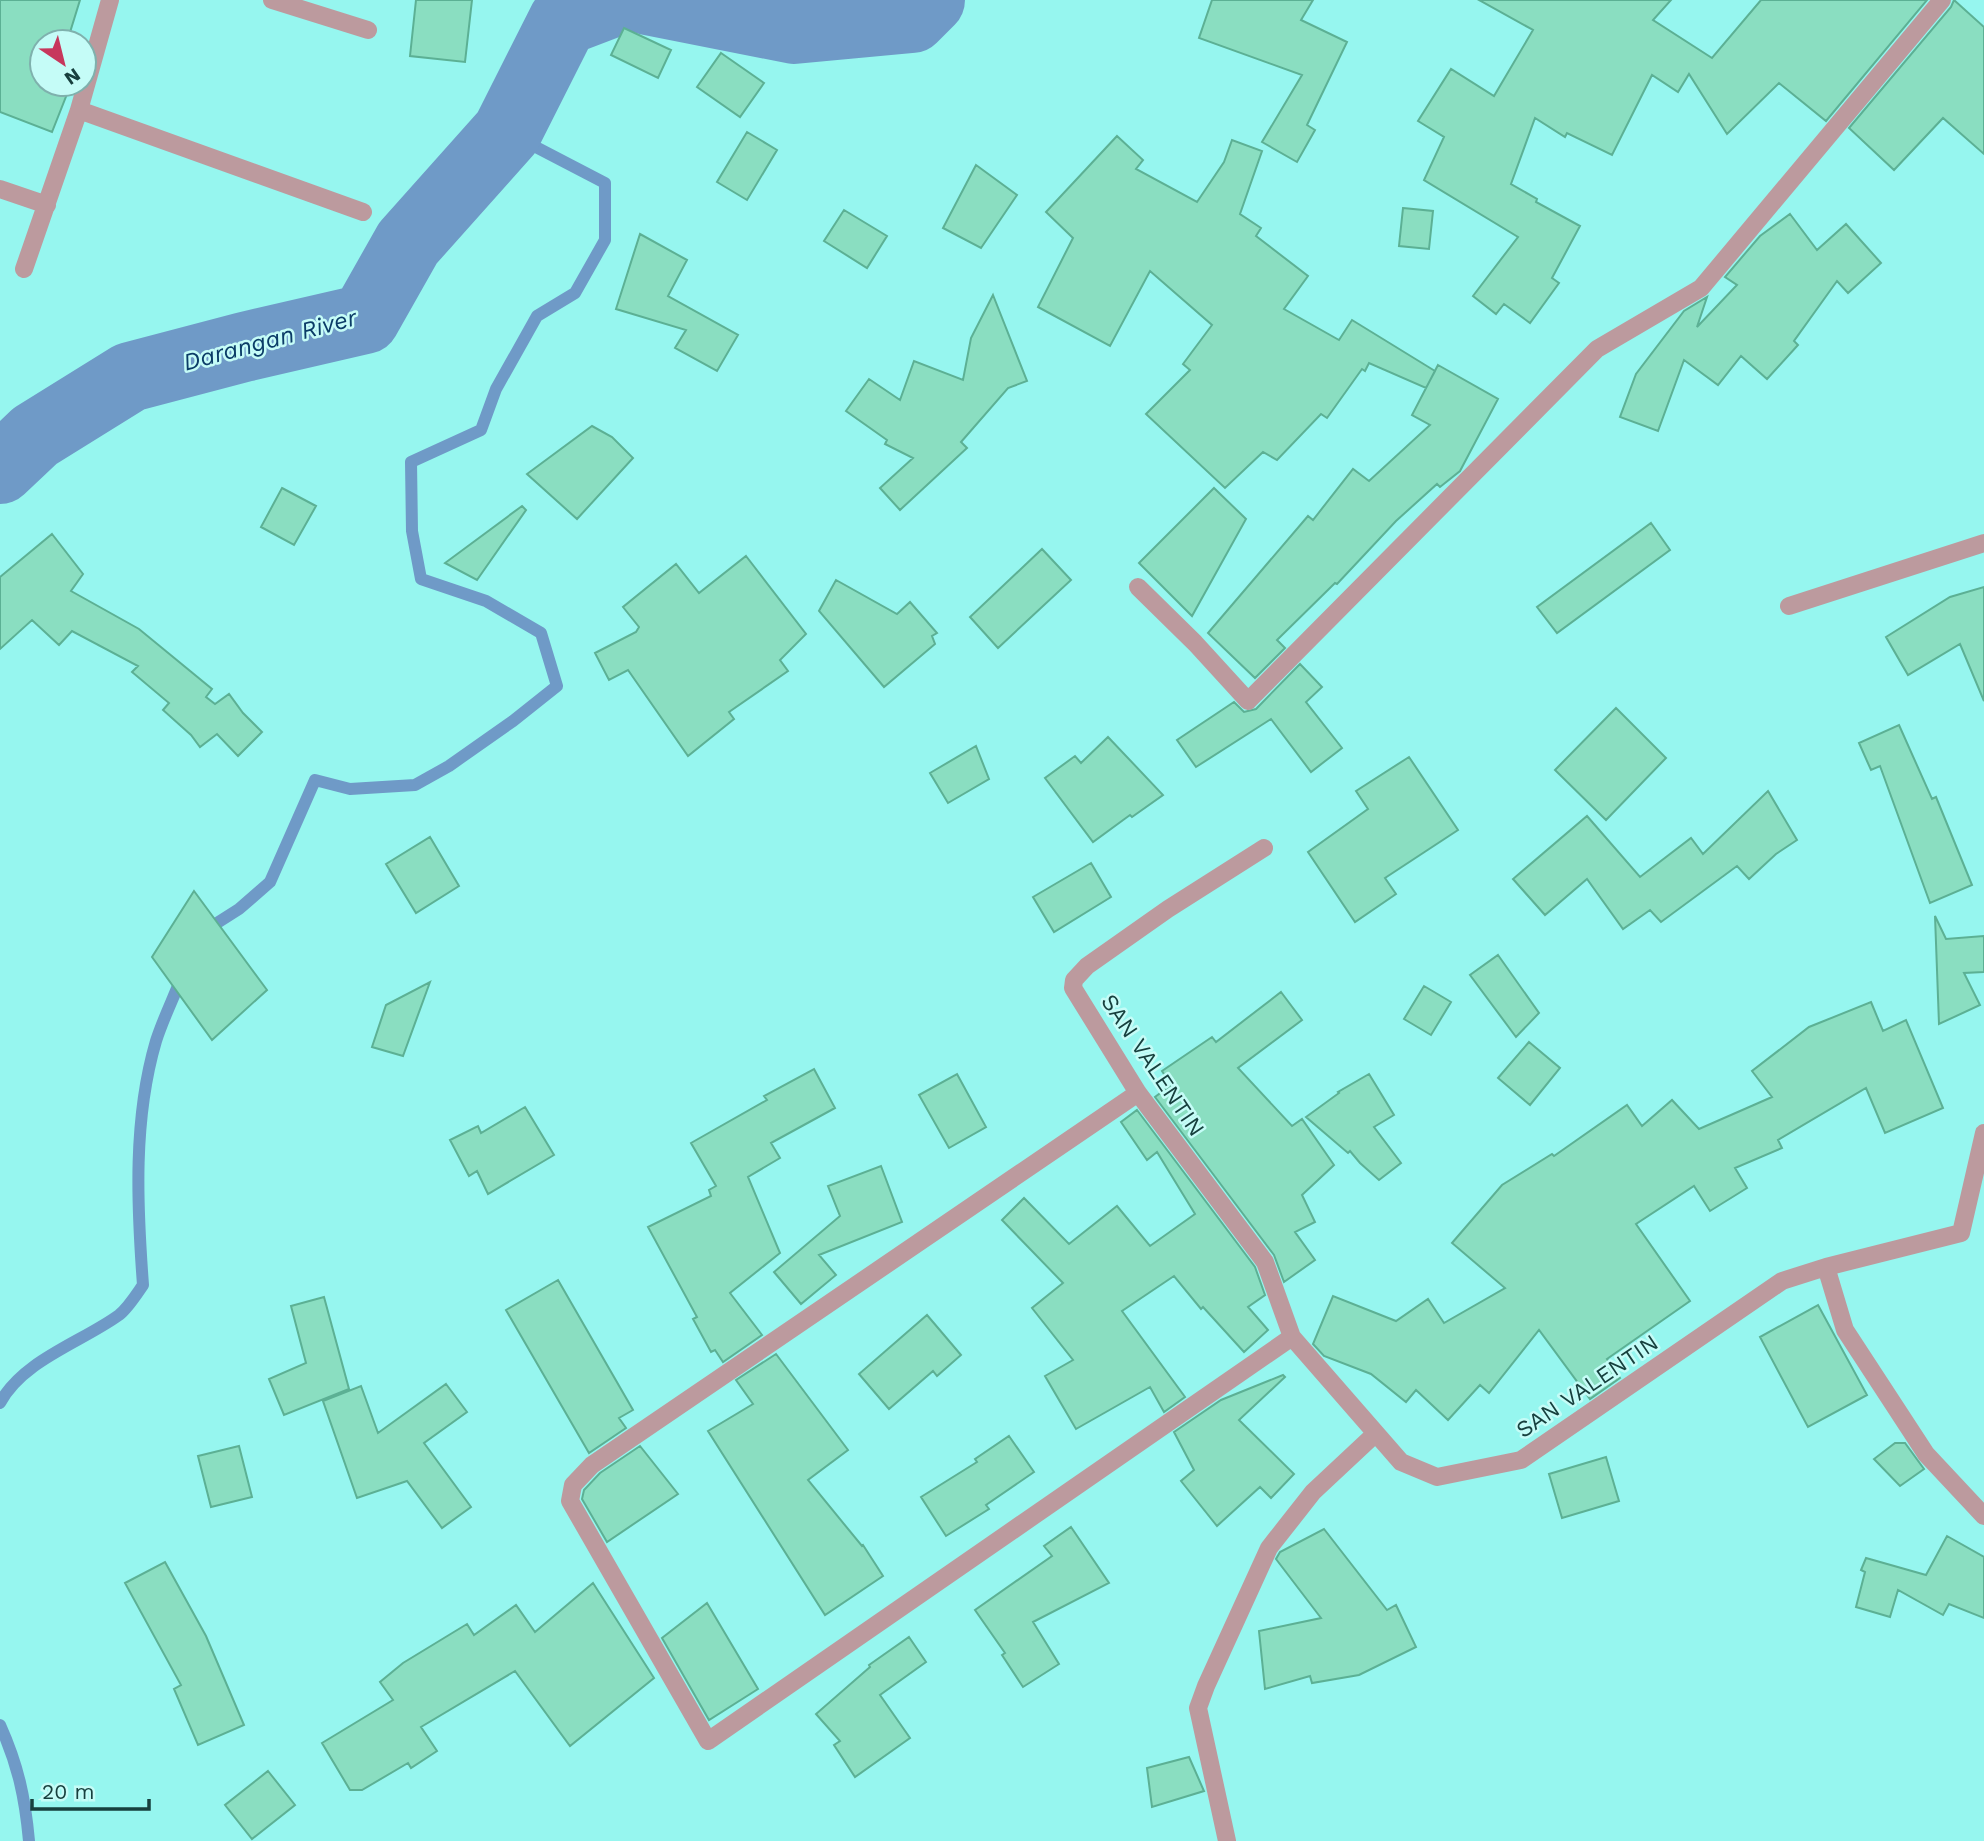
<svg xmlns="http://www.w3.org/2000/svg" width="1984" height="1841" font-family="'Work Sans',sans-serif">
<rect width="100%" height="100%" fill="#96f6ef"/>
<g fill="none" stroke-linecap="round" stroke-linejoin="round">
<path stroke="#6f9ac7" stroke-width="12" d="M 206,930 L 239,909 L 270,882 L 315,780 L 350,789 L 415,785 L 449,766 L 513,721 L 557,686 L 541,633 L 486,601 L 421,579 L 412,531 L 411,462 L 481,430 L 496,389 L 537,316 L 575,293 L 605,240 L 605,183 L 507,132
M 0,1403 C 23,1360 82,1342 119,1315 C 128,1308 136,1295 143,1285 C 137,1205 133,1119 156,1041 C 163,1019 174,997 182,976
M 0,1725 C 18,1765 25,1797 29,1841"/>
<path stroke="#6f9ac7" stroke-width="70" d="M 647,0 L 794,29 L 912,18 L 930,0
M 0,469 L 35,436 L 130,377 L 244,347 L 365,319 L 408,243 L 507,132 L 563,21 L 618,0"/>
</g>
<path fill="#8adec1" stroke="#5cb094" stroke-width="2" d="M 0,0 L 80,0 L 67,42 L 42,42 L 42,84 L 54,84 L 53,88 L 67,94 L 52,132 L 0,112 Z
M 416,0 L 472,0 L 465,62 L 410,56 Z
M 1212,0 L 1313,0 L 1301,20 L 1347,42 L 1307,125 L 1315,130 L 1297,162 L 1262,142 L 1302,75 L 1199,38 Z
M 1479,0 L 1671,0 L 1653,20 L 1712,58 L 1761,0 L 1927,0 L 1826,121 L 1779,83 L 1727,134 L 1689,74 L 1678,92 L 1652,75 L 1612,155 L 1567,133 L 1565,137 L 1535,118 L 1511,184 L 1537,199 L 1536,202 L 1580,226 L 1552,278 L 1559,283 L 1530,323 L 1504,304 L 1496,314 L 1473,296 L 1518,237 L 1424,180 L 1444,137 L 1418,121 L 1451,69 L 1494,96 L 1533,30 Z
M 1954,0 L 1984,27 L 1984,154 L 1943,118 L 1894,170 L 1849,128 L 1951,7 Z
M 624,28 L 671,50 L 658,78 L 611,55 Z
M 721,53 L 764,83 L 740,117 L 697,87 Z
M 747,132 L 777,150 L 747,200 L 717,182 Z
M 1117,136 L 1143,160 L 1136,169 L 1197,202 L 1224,162 L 1232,140 L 1262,151 L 1240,214 L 1261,228 L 1256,236 L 1308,276 L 1284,309 L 1339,340 L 1352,320 L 1435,371 L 1426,388 L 1369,363 L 1365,371 L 1362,369 L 1327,418 L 1321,414 L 1277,460 L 1263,452 L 1225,488 L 1146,414 L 1190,370 L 1183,364 L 1212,325 L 1150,271 L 1110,346 L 1038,307 L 1073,238 L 1046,212 Z
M 976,165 L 1017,195 L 981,248 L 943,228 Z
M 1403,208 L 1433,211 L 1429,249 L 1399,246 Z
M 844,210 L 887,236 L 867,268 L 824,241 Z
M 1790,214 L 1817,250 L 1846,224 L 1881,263 L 1848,293 L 1837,281 L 1794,341 L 1798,345 L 1767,379 L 1741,356 L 1718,385 L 1684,360 L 1658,431 L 1620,417 L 1636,374 L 1684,311 L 1707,297 L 1697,327 L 1737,285 L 1725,277 L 1760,236 Z
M 640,234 L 687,260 L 668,296 L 738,335 L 717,371 L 675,348 L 686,330 L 616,309 Z
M 993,295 L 1027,381 L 1008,388 L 961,442 L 967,448 L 900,510 L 880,488 L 913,458 L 885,444 L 887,440 L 846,411 L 869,379 L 900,400 L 914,361 L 963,380 L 971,338 Z
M 1438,365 L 1498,399 L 1460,471 L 1440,487 L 1437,484 L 1396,521 L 1337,584 L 1335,583 L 1277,640 L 1285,648 L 1255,678 L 1208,633 L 1308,516 L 1313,520 L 1353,469 L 1369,481 L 1430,425 L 1412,415 Z
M 592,426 L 612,437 L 633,458 L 577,519 L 527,474 Z
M 282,488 L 316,506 L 294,545 L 261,527 Z
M 1214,488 L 1246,519 L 1192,616 L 1139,563 Z
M 522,506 L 526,510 L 477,580 L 445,563 Z
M 1651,523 L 1670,550 L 1557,633 L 1537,607 Z
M 52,534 L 83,574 L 71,591 L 139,629 L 212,689 L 206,697 L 215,704 L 229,694 L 243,713 L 262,732 L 238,756 L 217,734 L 200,747 L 191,735 L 163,710 L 169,703 L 132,672 L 138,666 L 72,631 L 59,645 L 32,620 L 0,649 L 0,577 Z
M 1042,549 L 1071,580 L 998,648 L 970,617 Z
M 746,556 L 806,634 L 780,660 L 788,671 L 729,712 L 734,719 L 688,756 L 628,670 L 609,680 L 595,653 L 636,632 L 639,627 L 623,607 L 676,564 L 699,593 Z
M 836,580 L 897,614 L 910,602 L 937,633 L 932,636 L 935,644 L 884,687 L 819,611 Z
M 1984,587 L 1984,701 L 1960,644 L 1908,675 L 1886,637 L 1950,597 Z
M 1300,664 L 1322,687 L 1306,702 L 1342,748 L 1311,772 L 1271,719 L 1196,767 L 1177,740 L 1234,702 L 1244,712 L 1256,709 Z
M 1616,708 L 1666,758 L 1606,820 L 1555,770 Z
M 1899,725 L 1932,799 L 1936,797 L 1972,885 L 1930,903 L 1880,766 L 1871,770 L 1859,743 Z
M 1108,737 L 1163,795 L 1132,817 L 1130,815 L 1093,842 L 1045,778 L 1075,756 L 1081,763 Z
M 976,746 L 989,779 L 948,803 L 930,773 Z
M 1409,757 L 1458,830 L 1385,878 L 1396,894 L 1355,922 L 1308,852 L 1368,809 L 1356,791 Z
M 1768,791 L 1797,840 L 1776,854 L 1749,879 L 1737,866 L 1661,922 L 1650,910 L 1623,929 L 1587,879 L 1545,915 L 1513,879 L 1587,816 L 1640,877 L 1691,838 L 1703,854 Z
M 430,837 L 459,886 L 416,913 L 386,864 Z
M 1091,863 L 1111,897 L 1054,932 L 1033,897 Z
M 194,891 L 267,990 L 212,1040 L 152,957 Z
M 1935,916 L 1946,939 L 1984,936 L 1984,972 L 1964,973 L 1980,1005 L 1939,1024 Z
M 1498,955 L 1539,1013 L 1516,1037 L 1470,975 Z
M 430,982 L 403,1056 L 372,1047 L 386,1005 Z
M 1424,986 L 1451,1002 L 1431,1035 L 1404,1019 Z
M 1281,992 L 1302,1020 L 1238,1068 L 1292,1126 L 1302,1119 L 1334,1165 L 1302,1195 L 1315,1222 L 1295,1232 L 1315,1260 L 1284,1282 L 1274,1255 L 1155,1097 L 1171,1085 L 1162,1071 L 1212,1037 L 1216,1042 Z
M 1871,1002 L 1883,1031 L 1906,1020 L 1943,1108 L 1885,1133 L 1866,1088 L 1778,1140 L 1782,1148 L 1735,1168 L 1747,1188 L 1710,1211 L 1694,1186 L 1636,1224 L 1690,1301 L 1607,1359 L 1620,1378 L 1590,1399 L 1539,1330 L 1489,1393 L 1480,1385 L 1448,1420 L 1416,1390 L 1406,1402 L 1371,1374 L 1324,1356 L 1313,1344 L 1333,1296 L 1396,1321 L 1428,1299 L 1444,1323 L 1505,1288 L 1452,1243 L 1502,1185 L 1552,1154 L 1554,1156 L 1627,1105 L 1642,1126 L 1672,1100 L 1699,1129 L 1772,1097 L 1752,1071 L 1809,1027 Z
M 1529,1042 L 1560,1068 L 1530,1105 L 1498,1078 Z
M 814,1069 L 835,1108 L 771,1143 L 780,1158 L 748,1177 L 780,1253 L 730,1293 L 762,1335 L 723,1362 L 715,1350 L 711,1352 L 693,1319 L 697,1317 L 648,1227 L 711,1196 L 709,1190 L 716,1186 L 691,1143 L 767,1100 L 764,1096 Z
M 957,1074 L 986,1127 L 949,1148 L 919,1095 Z
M 1369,1074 L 1394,1115 L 1374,1127 L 1401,1163 L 1379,1180 L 1360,1163 L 1350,1151 L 1348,1153 L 1306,1117 L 1339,1093 L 1338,1092 Z
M 525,1107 L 554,1155 L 488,1194 L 477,1171 L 469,1176 L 450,1140 L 478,1126 L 481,1133 Z
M 1137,1110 L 1255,1267 L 1265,1295 L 1248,1307 L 1268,1330 L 1244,1352 L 1203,1307 L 1201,1309 L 1174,1276 L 1122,1311 L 1185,1397 L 1164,1412 L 1150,1387 L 1076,1429 L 1045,1376 L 1073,1360 L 1032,1308 L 1063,1283 L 1002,1220 L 1024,1198 L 1069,1244 L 1117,1206 L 1150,1246 L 1195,1214 L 1157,1152 L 1147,1160 L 1121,1122 Z
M 881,1166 L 902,1222 L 819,1255 L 836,1275 L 801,1304 L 774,1272 L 840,1216 L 828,1186 Z
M 558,1280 L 633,1410 L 619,1418 L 626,1428 L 589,1453 L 506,1310 Z
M 324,1297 L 349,1389 L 284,1415 L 269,1379 L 306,1363 L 291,1306 Z
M 1818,1305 L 1867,1395 L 1808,1427 L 1760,1337 Z
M 927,1315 L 961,1355 L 937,1376 L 933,1371 L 889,1409 L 859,1374 Z
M 776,1354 L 848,1450 L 808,1480 L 862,1546 L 863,1545 L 883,1576 L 825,1615 L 708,1431 L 753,1404 L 736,1380 Z
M 1283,1375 L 1285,1377 L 1239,1420 L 1294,1474 L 1271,1498 L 1260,1487 L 1217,1526 L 1181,1481 L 1194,1470 L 1174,1432 L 1221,1400 Z
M 446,1384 L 467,1412 L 424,1443 L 471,1507 L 442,1528 L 407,1481 L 357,1498 L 323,1401 L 361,1386 L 378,1433 Z
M 1009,1436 L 1034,1472 L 986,1505 L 989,1509 L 946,1536 L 921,1497 L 977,1462 L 975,1459 Z
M 1895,1443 L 1905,1443 L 1924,1469 L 1900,1486 L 1874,1459 Z
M 239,1446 L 252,1497 L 211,1507 L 198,1456 Z
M 640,1446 L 678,1494 L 607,1542 L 582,1499 L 584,1490 L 600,1473 Z
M 1606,1457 L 1619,1501 L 1562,1518 L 1549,1474 Z
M 1071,1527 L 1109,1583 L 1033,1622 L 1059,1664 L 1023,1687 L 1002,1655 L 1005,1653 L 975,1610 L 1052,1556 L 1044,1546 Z
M 1324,1529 L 1387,1610 L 1396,1605 L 1416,1647 L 1359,1675 L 1312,1683 L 1310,1676 L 1265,1689 L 1259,1631 L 1321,1618 L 1276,1559 L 1280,1552 Z
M 1947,1536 L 1984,1557 L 1984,1618 L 1949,1604 L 1943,1615 L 1898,1590 L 1890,1617 L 1856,1607 L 1865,1572 L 1861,1570 L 1866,1558 L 1926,1575 Z
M 165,1562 L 206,1636 L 244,1725 L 198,1745 L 174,1689 L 181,1685 L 125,1583 Z
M 593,1583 L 654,1678 L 570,1746 L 515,1671 L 421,1727 L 437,1751 L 411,1768 L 408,1763 L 362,1790 L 350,1790 L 322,1743 L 393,1700 L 380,1682 L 403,1663 L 467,1624 L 474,1635 L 516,1605 L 535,1632 Z
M 707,1603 L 758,1689 L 709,1720 L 662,1638 Z
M 909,1637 L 926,1662 L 880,1695 L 910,1738 L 855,1777 L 834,1745 L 840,1741 L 816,1714 L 870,1667 L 869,1665 Z
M 1189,1757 L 1204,1791 L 1152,1807 L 1147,1768 Z
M 268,1771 L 295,1805 L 252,1839 L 225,1805 Z"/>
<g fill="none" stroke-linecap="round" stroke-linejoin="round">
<path stroke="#bc9a9e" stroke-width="18" d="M 272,0 L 368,30
M 79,110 L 363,212
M 0,189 L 47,205
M 24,269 L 79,110 L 110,0
M 1138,587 L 1195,643 L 1248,701 L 1597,349 L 1701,288 L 1942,0
M 1789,606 L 1984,543
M 1264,848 L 1168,909 L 1087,966 L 1074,980 L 1073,988 L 1138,1093 L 1265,1262 L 1292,1337 L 1401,1462 L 1437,1477 L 1521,1460 L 1782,1281 L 1826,1267 L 1961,1233 L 1984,1133
M 1138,1093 L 592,1465 L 573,1485 L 570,1501 L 708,1741 L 1292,1337
M 1826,1267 L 1845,1330 L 1926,1454 L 1984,1516
M 1227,1841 L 1198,1708 L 1206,1686 L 1269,1548 L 1313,1492 L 1375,1434"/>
</g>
<g text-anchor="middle" stroke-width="5" stroke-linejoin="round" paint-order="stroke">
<g font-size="23" fill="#17403e" stroke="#c5fcf7">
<text transform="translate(1153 1065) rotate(56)" y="8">SAN VALENTIN</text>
<text transform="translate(1587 1386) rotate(-34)" y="8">SAN VALENTIN</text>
</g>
<g font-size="24" font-style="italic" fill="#0b3c67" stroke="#c5fcf7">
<text transform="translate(270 340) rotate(-15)" y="8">Darangan River</text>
</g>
</g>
<g transform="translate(63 63) rotate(145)"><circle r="33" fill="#c5fcf7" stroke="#7fb1ad" stroke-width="2"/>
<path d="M0-5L12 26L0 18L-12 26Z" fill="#c7375c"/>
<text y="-10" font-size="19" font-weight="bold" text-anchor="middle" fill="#17403e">N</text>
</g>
<path d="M32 1799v10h117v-10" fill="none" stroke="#17403e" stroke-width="3.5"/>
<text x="42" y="1799" font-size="21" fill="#17403e" stroke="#c5fcf7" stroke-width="5" paint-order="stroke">20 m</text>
</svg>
